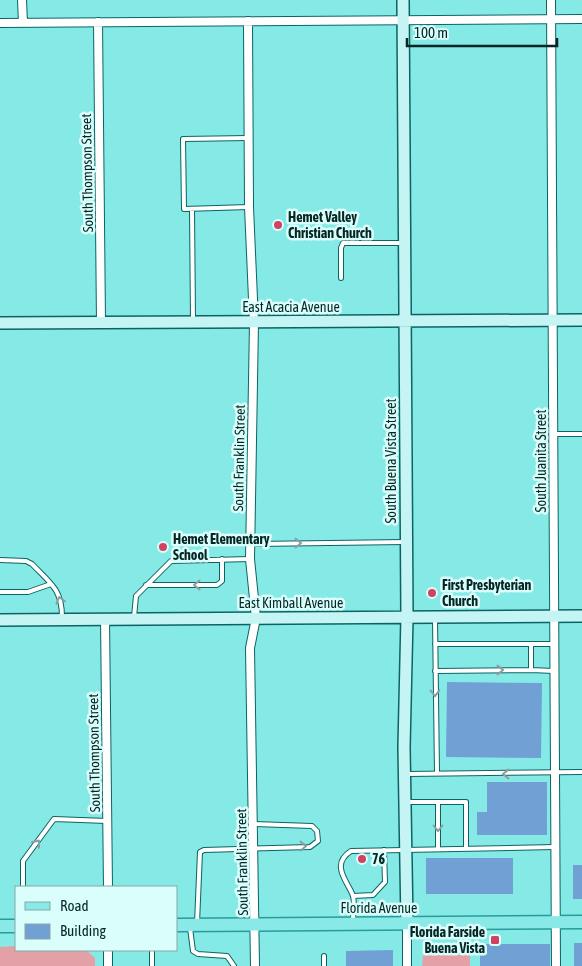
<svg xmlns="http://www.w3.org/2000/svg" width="582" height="966" font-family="'Asap Condensed',sans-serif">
<rect width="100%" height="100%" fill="#85e9e5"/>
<path fill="#e4a0a7" d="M 431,945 L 470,945 L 470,966 L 422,966 L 424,948 Z
M 16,946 L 16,950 L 86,950 L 95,958 L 95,966 L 0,966 L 0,947 Z"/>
<path fill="#71a0d5" d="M 447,682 L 542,683 L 541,758 L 446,757 Z
M 487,782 L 547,782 L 547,835 L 477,835 L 477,812 L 487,812 Z
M 426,858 L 513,858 L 513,894 L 426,894 Z
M 573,865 L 582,865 L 582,899 L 573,899 Z
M 574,943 L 582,943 L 582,966 L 574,966 Z
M 480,944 L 550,944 L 550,966 L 480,966 Z
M 393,950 L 393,966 L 346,966 L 346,951 Z"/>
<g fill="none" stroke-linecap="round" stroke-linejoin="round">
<defs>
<path id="lane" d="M 249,138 L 183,139 L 184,209 L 249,207
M 192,209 L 193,320
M 341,278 L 341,248 L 343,243 L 402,243
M 553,434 L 582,434
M 250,544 L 405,542
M 0,560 L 26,561 L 32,564 C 50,583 62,589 62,617
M 146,585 L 217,585 L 222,581 L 222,559
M 0,592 L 28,592 L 51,584
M 134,617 L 136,596 L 171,561 L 250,559
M 435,618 L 437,773
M 435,644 L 531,644
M 554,644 L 531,644 L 531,670 L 554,671
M 435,671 L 531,670
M 407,774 L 582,772
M 407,802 L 438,802
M 438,849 L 438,802 L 466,802 L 466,848
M 23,887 L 23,861 L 54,819 L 107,821
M 353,896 L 373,895 L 385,882 L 384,850
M 353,920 C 353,913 355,903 353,896 C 349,883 329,865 351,851 L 555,847
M 197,923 L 200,852 L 204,850 L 310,847 L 318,841 L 317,831 L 312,826 L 253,824
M 190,928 L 193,951 L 198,954 L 227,956 L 234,966
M 152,950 L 152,966
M 324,956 L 324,966"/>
<path id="street" d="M 22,0 L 23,23
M 551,0 L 556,966
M 248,21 L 249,207 L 254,322 L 250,559 L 256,618 L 250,648 L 255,966
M 98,22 L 101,323
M 0,23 L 582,19
M 105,619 L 108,887
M 108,950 L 108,966
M 407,966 L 407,923"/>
<path id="secondary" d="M 403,0 L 407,617 L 404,747 L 407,923
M 0,323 L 582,320
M 0,620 L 582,616"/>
<path id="primary" d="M 176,925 L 582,922
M 0,926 L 16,926"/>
</defs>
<use href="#lane" stroke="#0c6462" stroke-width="6"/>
<use href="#street" stroke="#0c6462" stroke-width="10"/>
<use href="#secondary" stroke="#0c6462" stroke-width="14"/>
<use href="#primary" stroke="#279c99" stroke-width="15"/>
<use href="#lane" stroke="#fff" stroke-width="4"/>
<use href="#street" stroke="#fff" stroke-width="8"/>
<use href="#secondary" stroke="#c4f4f3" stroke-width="11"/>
<use href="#primary" stroke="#89e9e7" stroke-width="12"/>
</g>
<defs><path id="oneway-chevron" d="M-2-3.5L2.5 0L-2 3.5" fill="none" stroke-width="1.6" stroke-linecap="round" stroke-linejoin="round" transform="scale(1.25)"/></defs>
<g stroke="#8e9d9d">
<use href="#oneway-chevron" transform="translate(298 543) rotate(-1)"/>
<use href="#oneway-chevron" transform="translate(197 585) rotate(180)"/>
<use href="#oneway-chevron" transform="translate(60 600) rotate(-105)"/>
<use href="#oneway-chevron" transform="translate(500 670)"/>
<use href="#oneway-chevron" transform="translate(435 693) rotate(89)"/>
<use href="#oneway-chevron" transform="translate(506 774) rotate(-179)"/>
<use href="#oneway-chevron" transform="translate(438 828) rotate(90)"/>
<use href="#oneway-chevron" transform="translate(37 843) rotate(-52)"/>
<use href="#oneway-chevron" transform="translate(303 846) rotate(-1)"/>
</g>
<g fill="#d24260" stroke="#dafefc" stroke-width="2">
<circle cx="278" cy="225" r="5"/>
<circle cx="163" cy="547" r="5"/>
<circle cx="432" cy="593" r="5"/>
<circle cx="362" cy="859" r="5"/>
<rect x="490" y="935" width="10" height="10" rx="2.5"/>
</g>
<g text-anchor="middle" stroke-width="5" stroke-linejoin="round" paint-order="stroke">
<g font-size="14" fill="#052625" stroke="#dafefc">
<text transform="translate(87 173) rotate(-91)" y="5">South Thompson Street</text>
<text x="291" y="312">East Acacia Avenue</text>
<text transform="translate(239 458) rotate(-89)" y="5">South Franklin Street</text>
<text transform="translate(391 461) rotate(-90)" y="5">South Buena Vista Street</text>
<text transform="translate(541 461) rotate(-90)" y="5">South Juanita Street</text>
<text x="291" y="608">East Kimball Avenue</text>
<text transform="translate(94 753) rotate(-91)" y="5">South Thompson Street</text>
<text transform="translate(242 862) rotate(-91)" y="5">South Franklin Street</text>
<text x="379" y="913">Florida Avenue</text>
</g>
<g font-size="14" font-weight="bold" fill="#052625" stroke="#dafefc" text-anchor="start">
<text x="288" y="222">Hemet Valley<tspan x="288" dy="16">Christian Church</tspan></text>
<text x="173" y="544">Hemet Elementary<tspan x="173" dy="16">School</tspan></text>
<text x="442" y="590">First Presbyterian<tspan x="442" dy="16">Church</tspan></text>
<text x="372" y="864">76</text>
<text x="485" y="937" text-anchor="end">Florida Farside<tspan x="485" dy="16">Buena Vista</tspan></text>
</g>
</g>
<rect x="15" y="886" width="162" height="65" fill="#dafefc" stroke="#85a8a6"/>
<rect x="25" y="902" width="25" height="8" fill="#89e9e7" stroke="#85a8a6"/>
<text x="60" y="911" font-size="15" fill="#052625">Road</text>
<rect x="25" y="924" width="25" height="15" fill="#71a0d5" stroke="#85a8a6"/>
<text x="60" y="936" font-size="15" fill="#052625">Building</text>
<path d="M407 38v8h150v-8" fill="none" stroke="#052625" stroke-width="2.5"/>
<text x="414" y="38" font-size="15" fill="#052625" stroke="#dafefc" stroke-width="4" paint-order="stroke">100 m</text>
</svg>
